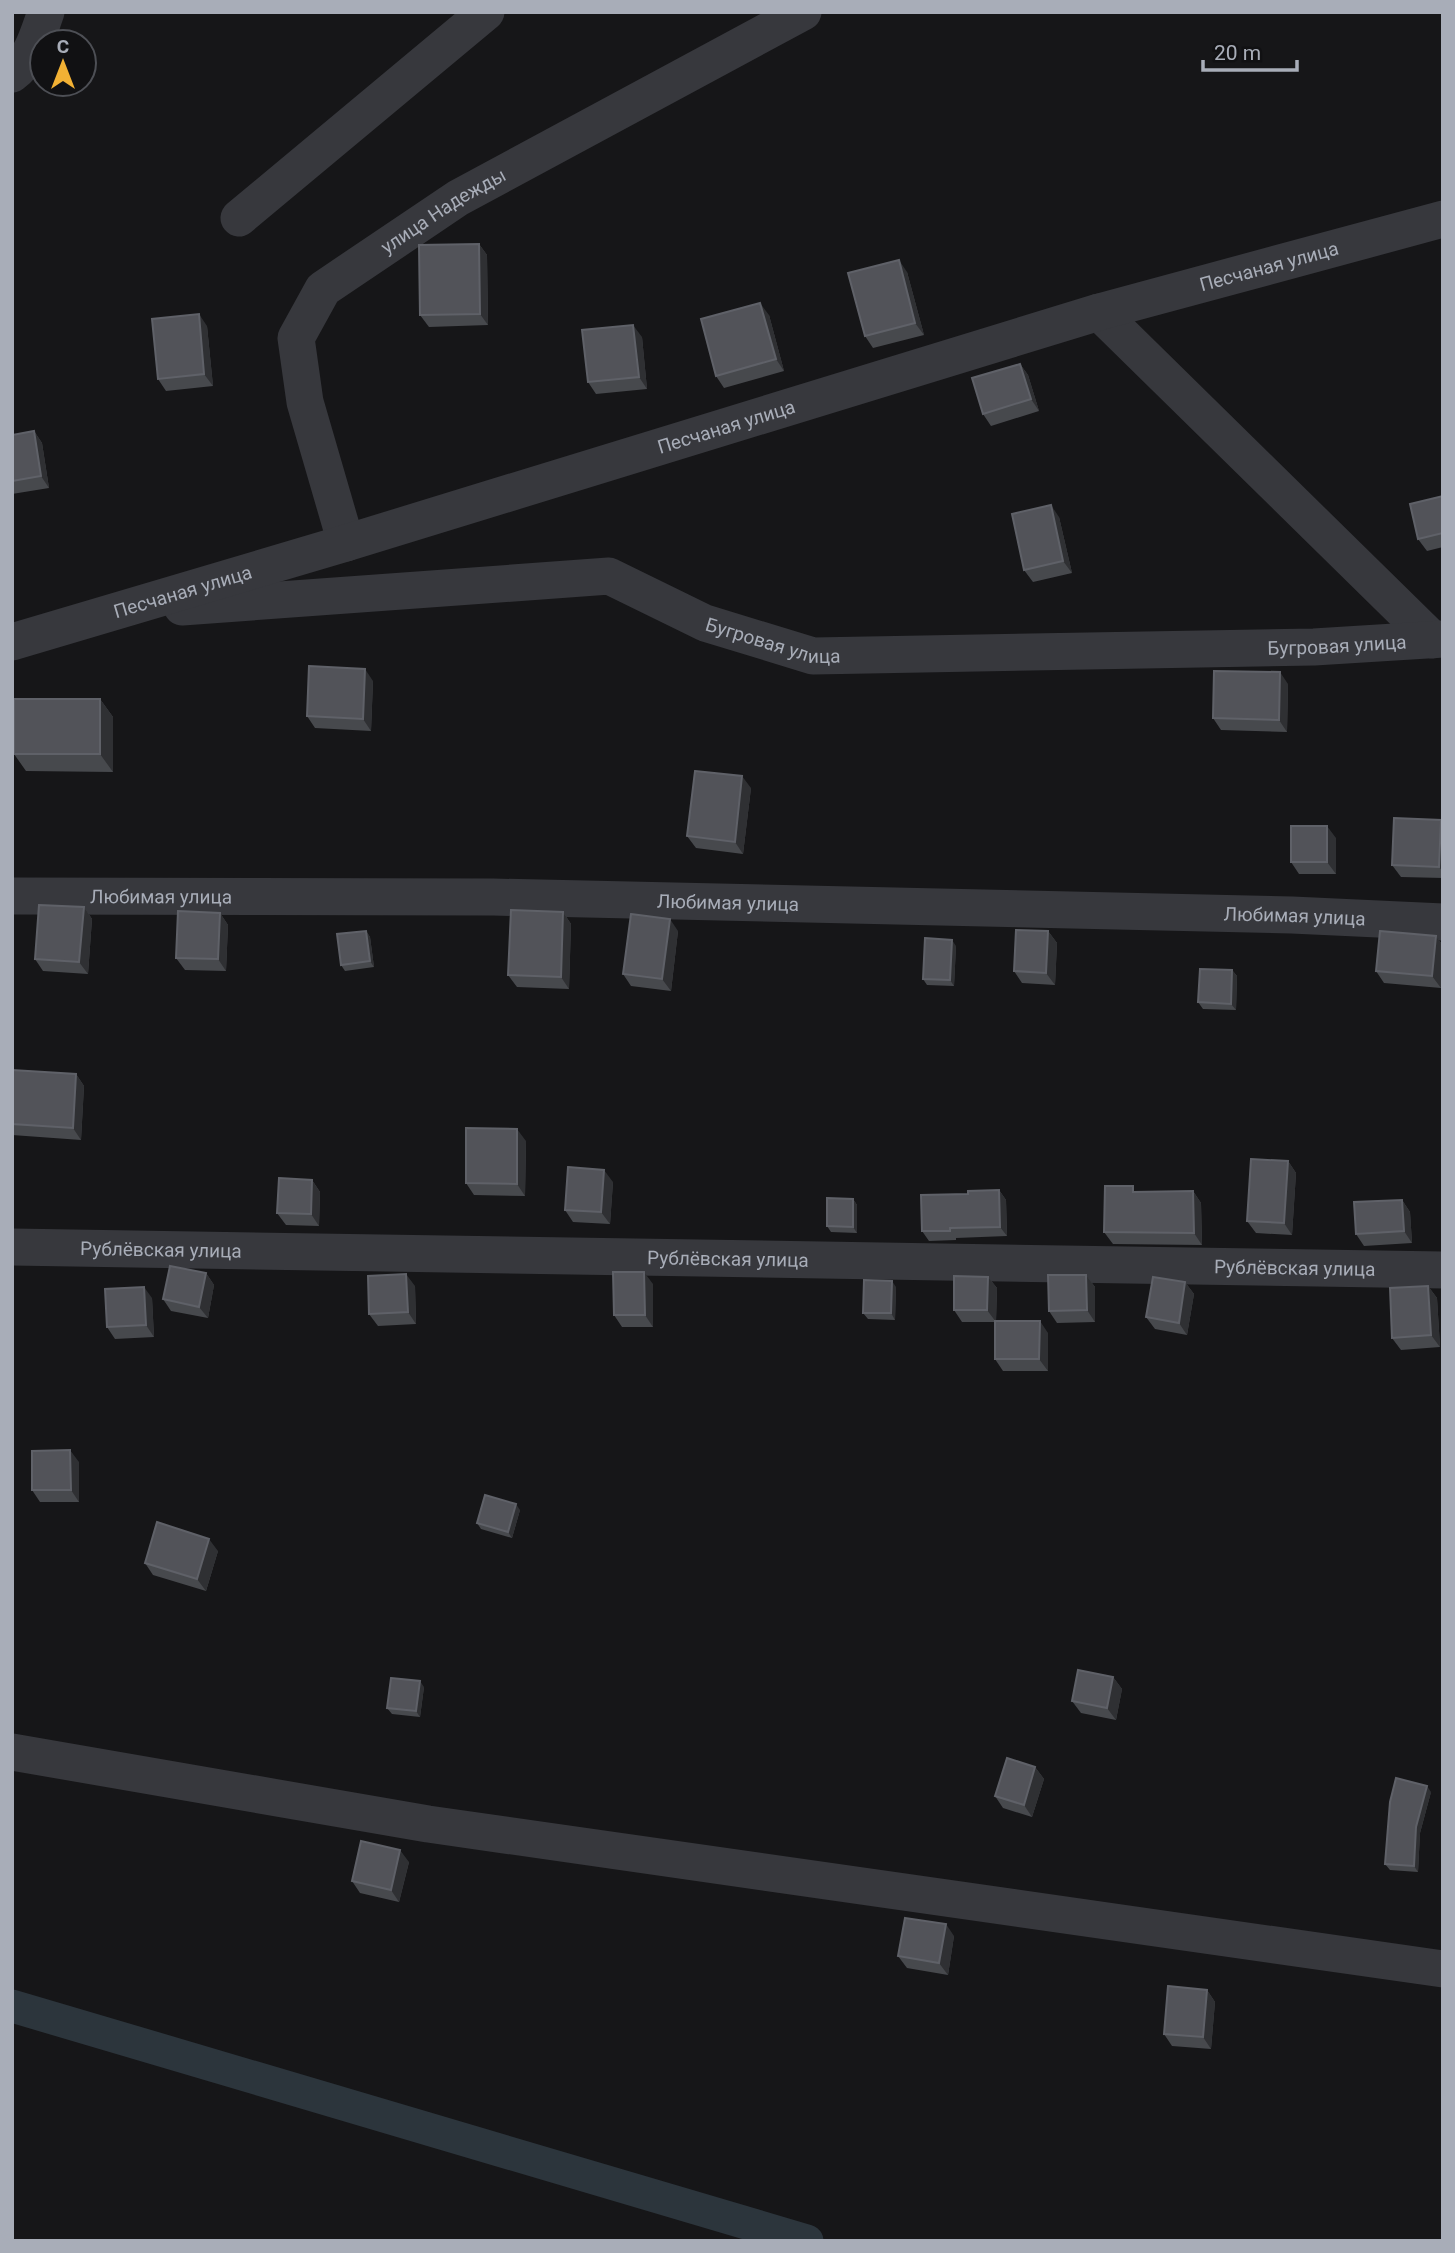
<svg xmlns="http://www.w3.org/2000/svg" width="1455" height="2253" font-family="Roboto,sans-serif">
<rect width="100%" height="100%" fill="#161618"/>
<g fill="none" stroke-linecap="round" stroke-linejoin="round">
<path stroke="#2c353c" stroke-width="33" d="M 12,2006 L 807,2241"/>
<g stroke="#37383d" stroke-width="37">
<path d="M 12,74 C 32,59 38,34 46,12"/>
<path d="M 239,218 L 486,12"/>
<path d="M 1099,312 L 1433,640"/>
<path id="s1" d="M 346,543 L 305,402 L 296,338 L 323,289 L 458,198 L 803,12"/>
<path id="s2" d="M 182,607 L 609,576 L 705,623 L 813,656 L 1314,647 L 1443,639"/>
<path id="s3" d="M 12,642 L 346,543 L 1099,312 L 1443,219"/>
<path id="s4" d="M 12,896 L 493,897 L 1292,915 L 1443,922"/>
<path id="s5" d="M 12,1247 L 1443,1270"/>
<path d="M 12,1752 L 428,1824 L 1443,1969"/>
</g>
</g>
<path fill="#47494d" d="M 479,244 L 487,255 L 488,325 L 429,327 L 420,315 Z
M 907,272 L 924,335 L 873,348 L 865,336 Z
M 769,315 L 784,371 L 724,388 L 716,376 Z
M 207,326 L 213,386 L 166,391 L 158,379 Z
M 642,337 L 647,389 L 596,394 L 588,382 Z
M 1020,364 L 1028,375 L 1039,411 L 991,426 L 983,414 Z
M 34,431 L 42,443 L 49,488 L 12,494 L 12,435 Z
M 1443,496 L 1443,547 L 1427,551 L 1418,539 Z
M 1059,517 L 1072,573 L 1033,582 L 1024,570 Z
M 373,681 L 371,731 L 315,728 L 307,716 Z
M 1288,684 L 1287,732 L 1221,730 L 1213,718 Z
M 100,699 L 113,717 L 113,772 L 26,771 L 14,754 Z
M 751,788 L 743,854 L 696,848 L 687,836 Z
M 1441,820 L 1443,822 L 1443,878 L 1401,877 L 1392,865 Z
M 1336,838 L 1336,874 L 1299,874 L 1291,862 Z
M 84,907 L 92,919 L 88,974 L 43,971 L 35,959 Z
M 563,912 L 571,924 L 569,989 L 517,987 L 508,975 Z
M 220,913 L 228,925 L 226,971 L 185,970 L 176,958 Z
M 366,931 L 370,937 L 374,967 L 345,971 L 341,965 Z
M 678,931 L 671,991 L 631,986 L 623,974 Z
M 1048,931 L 1057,943 L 1055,985 L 1022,983 L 1014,971 Z
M 1436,936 L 1443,946 L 1441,988 L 1384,983 L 1376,971 Z
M 956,946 L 954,986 L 927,985 L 923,979 Z
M 1232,970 L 1237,976 L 1236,1010 L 1203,1009 L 1198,1002 Z
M 12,1070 L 76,1074 L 84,1086 L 81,1140 L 12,1135 Z
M 526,1141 L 525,1196 L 474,1195 L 466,1183 Z
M 1288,1161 L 1296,1173 L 1292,1235 L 1256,1233 L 1247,1221 Z
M 312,1180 L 320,1192 L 319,1226 L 286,1225 L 277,1213 Z
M 613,1182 L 610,1224 L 573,1222 L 565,1210 Z
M 999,1190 L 1006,1200 L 1007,1236 L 956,1238 L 956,1240 L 929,1241 L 922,1231 L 968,1194 Z
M 1193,1191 L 1201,1203 L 1202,1245 L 1113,1244 L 1104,1232 L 1137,1192 Z
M 853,1199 L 857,1205 L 857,1233 L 831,1232 L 827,1226 Z
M 1402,1200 L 1410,1212 L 1412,1243 L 1364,1246 L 1356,1234 Z
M 206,1273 L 214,1285 L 208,1318 L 171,1311 L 163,1299 Z
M 1086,1275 L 1095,1287 L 1095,1322 L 1057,1323 L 1049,1311 Z
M 988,1277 L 997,1288 L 996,1321 L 1048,1333 L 1048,1371 L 1003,1371 L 995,1359 L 995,1322 L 962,1322 L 954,1310 Z
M 1185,1282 L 1194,1294 L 1187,1335 L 1155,1329 L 1146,1317 Z
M 653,1284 L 653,1327 L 622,1327 L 614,1315 Z
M 415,1286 L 416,1324 L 378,1326 L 369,1314 Z
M 1428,1286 L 1437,1298 L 1440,1347 L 1401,1350 L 1392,1338 Z
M 896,1287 L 895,1320 L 868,1319 L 863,1313 Z
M 152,1298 L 154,1337 L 115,1339 L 107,1327 Z
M 79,1462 L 79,1502 L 40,1502 L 32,1490 Z
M 520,1510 L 512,1538 L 481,1529 L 477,1523 Z
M 218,1551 L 206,1591 L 153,1575 L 145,1563 Z
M 1113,1677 L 1122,1689 L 1116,1720 L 1081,1713 L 1072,1701 Z
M 424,1687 L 420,1717 L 392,1714 L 387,1708 Z
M 1035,1767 L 1044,1779 L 1032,1817 L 1003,1808 L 995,1796 Z
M 1431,1792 L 1420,1833 L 1418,1872 L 1390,1870 L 1385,1864 Z
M 409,1862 L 399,1902 L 360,1893 L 352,1881 Z
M 954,1936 L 948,1975 L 907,1968 L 898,1956 Z
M 1207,1990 L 1215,2002 L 1211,2049 L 1172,2046 L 1164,2034 Z"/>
<path fill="#2f3033" d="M 479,244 L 487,255 L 488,325 L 480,314 Z
M 899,260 L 907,272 L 924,335 L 915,323 Z
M 760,303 L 769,315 L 784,371 L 776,359 Z
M 199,314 L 207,326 L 213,386 L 204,374 Z
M 633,325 L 642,337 L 647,389 L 639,377 Z
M 1020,364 L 1028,375 L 1039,411 L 1031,399 Z
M 34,431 L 42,443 L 49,488 L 41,476 Z
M 1051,505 L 1059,517 L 1072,573 L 1063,561 Z
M 365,669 L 373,681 L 371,731 L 363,719 Z
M 1280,672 L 1288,684 L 1287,732 L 1279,720 Z
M 100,699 L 113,717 L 113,772 L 100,754 Z
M 742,776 L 751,788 L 743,854 L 735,842 Z
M 1441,820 L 1443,822 L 1443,872 L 1439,867 Z
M 1327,826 L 1336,838 L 1336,874 L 1327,862 Z
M 84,907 L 92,919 L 88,974 L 79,962 Z
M 563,912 L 571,924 L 569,989 L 561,977 Z
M 220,913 L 228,925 L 226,971 L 218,959 Z
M 670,919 L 678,931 L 671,991 L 662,979 Z
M 366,931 L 370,937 L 374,967 L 370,961 Z
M 1048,931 L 1057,943 L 1055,985 L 1046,973 Z
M 1436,936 L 1443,946 L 1441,988 L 1432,976 Z
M 952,940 L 956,946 L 954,986 L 950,980 Z
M 1232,970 L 1237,976 L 1236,1010 L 1231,1004 Z
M 76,1074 L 84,1086 L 81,1140 L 73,1128 Z
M 517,1129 L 526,1141 L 525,1196 L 517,1184 Z
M 1288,1161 L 1296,1173 L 1292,1235 L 1284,1223 Z
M 604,1170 L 613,1182 L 610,1224 L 601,1212 Z
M 312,1180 L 320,1192 L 319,1226 L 311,1214 Z
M 999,1190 L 1006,1200 L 1007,1236 L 1000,1227 Z
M 1193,1191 L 1201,1203 L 1202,1245 L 1194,1233 Z
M 853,1199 L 857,1205 L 857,1233 L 853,1227 Z
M 1402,1200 L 1410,1212 L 1412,1243 L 1404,1231 Z
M 644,1272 L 653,1284 L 653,1327 L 645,1315 Z
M 206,1273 L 214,1285 L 208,1318 L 199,1307 Z
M 406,1274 L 415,1286 L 416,1324 L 408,1312 Z
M 1086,1275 L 1095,1287 L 1095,1322 L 1087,1310 Z
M 988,1277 L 997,1288 L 996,1322 L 987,1310 Z
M 892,1281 L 896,1287 L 895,1320 L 891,1313 Z
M 1185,1282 L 1194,1294 L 1187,1335 L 1179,1323 Z
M 1428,1286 L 1437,1298 L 1440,1347 L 1431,1335 Z
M 144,1287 L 152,1298 L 154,1337 L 146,1325 Z
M 1040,1321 L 1048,1333 L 1048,1371 L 1039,1359 Z
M 70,1450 L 79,1462 L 79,1502 L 71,1490 Z
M 516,1504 L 520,1510 L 512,1538 L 508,1532 Z
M 209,1539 L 218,1551 L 206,1591 L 197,1579 Z
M 1113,1677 L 1122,1689 L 1116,1720 L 1107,1708 Z
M 420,1681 L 424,1687 L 420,1717 L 416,1711 Z
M 1035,1767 L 1044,1779 L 1032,1817 L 1024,1805 Z
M 1427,1786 L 1431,1792 L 1420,1833 L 1418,1872 L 1414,1866 L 1416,1827 Z
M 400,1850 L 409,1862 L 399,1902 L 391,1890 Z
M 946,1924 L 954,1936 L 948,1975 L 939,1963 Z
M 1207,1990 L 1215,2002 L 1211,2049 L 1203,2037 Z"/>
<path fill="#525359" stroke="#5f6168" stroke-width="2" d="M 479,244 L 480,314 L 420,315 L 419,245 Z
M 899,260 L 915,323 L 865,336 L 848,273 Z
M 760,303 L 776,359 L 716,376 L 701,319 Z
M 199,314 L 204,374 L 158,379 L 152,319 Z
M 633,325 L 639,377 L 588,382 L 582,330 Z
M 1020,364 L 1031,399 L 983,414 L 972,378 Z
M 34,431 L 41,476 L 12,481 L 12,435 Z
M 1443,496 L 1443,533 L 1418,539 L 1410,504 Z
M 1051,505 L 1063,561 L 1024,570 L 1012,514 Z
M 309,666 L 365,669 L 363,719 L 307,716 Z
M 1214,671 L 1280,672 L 1279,720 L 1213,718 Z
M 14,699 L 100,699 L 100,754 L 14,754 Z
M 695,771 L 742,776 L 735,842 L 687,836 Z
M 1394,818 L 1441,820 L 1439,867 L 1392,865 Z
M 1291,826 L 1327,826 L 1327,862 L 1291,862 Z
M 39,905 L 84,907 L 79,962 L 35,959 Z
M 511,910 L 563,912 L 561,977 L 508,975 Z
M 178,911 L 220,913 L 218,959 L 176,958 Z
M 631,914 L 670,919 L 662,979 L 623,974 Z
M 1016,930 L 1048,931 L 1046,973 L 1014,971 Z
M 366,931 L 370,961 L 341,965 L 337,934 Z
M 1380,931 L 1436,936 L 1432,976 L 1376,971 Z
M 925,938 L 952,940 L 950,980 L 923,979 Z
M 1200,969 L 1232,970 L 1231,1004 L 1198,1002 Z
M 12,1070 L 76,1074 L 73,1128 L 12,1124 Z
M 466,1128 L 517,1129 L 517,1184 L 466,1183 Z
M 1251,1159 L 1288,1161 L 1284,1223 L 1247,1221 Z
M 568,1167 L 604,1170 L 601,1212 L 565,1210 Z
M 279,1178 L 312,1180 L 311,1214 L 277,1213 Z
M 1105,1186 L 1133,1186 L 1133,1192 L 1193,1191 L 1194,1233 L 1104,1232 Z
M 999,1190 L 1000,1227 L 950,1228 L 950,1231 L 922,1231 L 921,1195 L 968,1194 L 968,1191 Z
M 827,1198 L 853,1199 L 853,1227 L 827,1226 Z
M 1402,1200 L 1404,1231 L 1356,1234 L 1354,1202 Z
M 170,1266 L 206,1273 L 199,1307 L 163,1299 Z
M 613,1272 L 644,1272 L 645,1315 L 614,1315 Z
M 406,1274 L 408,1312 L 369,1314 L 368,1276 Z
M 1048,1275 L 1086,1275 L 1087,1310 L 1049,1311 Z
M 954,1276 L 988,1277 L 987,1310 L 954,1310 Z
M 1153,1277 L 1185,1282 L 1179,1323 L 1146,1317 Z
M 864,1280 L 892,1281 L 891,1313 L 863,1313 Z
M 1428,1286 L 1431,1335 L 1392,1338 L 1390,1288 Z
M 144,1287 L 146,1325 L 107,1327 L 105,1289 Z
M 995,1321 L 1040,1321 L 1039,1359 L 995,1359 Z
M 70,1450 L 71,1490 L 32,1490 L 32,1451 Z
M 485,1495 L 516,1504 L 508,1532 L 477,1523 Z
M 157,1522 L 209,1539 L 197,1579 L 145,1563 Z
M 1078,1670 L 1113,1677 L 1107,1708 L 1072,1701 Z
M 391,1678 L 420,1681 L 416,1711 L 387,1708 Z
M 1007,1758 L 1035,1767 L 1024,1805 L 995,1796 Z
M 1396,1778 L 1427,1786 L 1416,1827 L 1414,1866 L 1385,1864 L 1390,1802 Z
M 361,1841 L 400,1850 L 391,1890 L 352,1881 Z
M 905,1918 L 946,1924 L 939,1963 L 898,1956 Z
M 1168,1986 L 1207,1990 L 1203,2037 L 1164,2034 Z"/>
<g text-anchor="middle" stroke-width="7" stroke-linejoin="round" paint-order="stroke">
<g font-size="19" fill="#a8adb8" stroke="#111113">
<text dy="7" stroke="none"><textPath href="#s1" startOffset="411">улица Надежды</textPath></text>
<text dy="7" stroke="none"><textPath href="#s3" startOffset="1312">Песчаная улица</textPath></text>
<text dy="7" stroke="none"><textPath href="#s3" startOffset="746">Песчаная улица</textPath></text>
<text dy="7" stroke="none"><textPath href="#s3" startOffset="178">Песчаная улица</textPath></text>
<text dy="7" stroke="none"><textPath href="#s2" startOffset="606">Бугровая улица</textPath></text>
<text dy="7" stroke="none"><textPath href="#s2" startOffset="1172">Бугровая улица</textPath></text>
<text dy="7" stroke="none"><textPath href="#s4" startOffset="149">Любимая улица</textPath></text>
<text dy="7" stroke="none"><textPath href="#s4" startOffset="716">Любимая улица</textPath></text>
<text dy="7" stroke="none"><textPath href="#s4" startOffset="1283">Любимая улица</textPath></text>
<text dy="7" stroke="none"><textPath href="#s5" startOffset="149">Рублёвская улица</textPath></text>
<text dy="7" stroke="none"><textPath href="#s5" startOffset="716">Рублёвская улица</textPath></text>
<text dy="7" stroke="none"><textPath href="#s5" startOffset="1283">Рублёвская улица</textPath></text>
</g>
</g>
<rect width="1455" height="2253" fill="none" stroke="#a8adb8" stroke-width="28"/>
<g transform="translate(63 63)"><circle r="33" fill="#111113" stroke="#4d4f55" stroke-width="2"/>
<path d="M0-5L12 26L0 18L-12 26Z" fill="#f2b134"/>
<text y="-10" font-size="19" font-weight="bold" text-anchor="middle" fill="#a8adb8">С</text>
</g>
<path d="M1203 60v10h94v-10" fill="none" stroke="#a8adb8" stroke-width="3.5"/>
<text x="1214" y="60" font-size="21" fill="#a8adb8" stroke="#111113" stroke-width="5" paint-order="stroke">20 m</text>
</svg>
